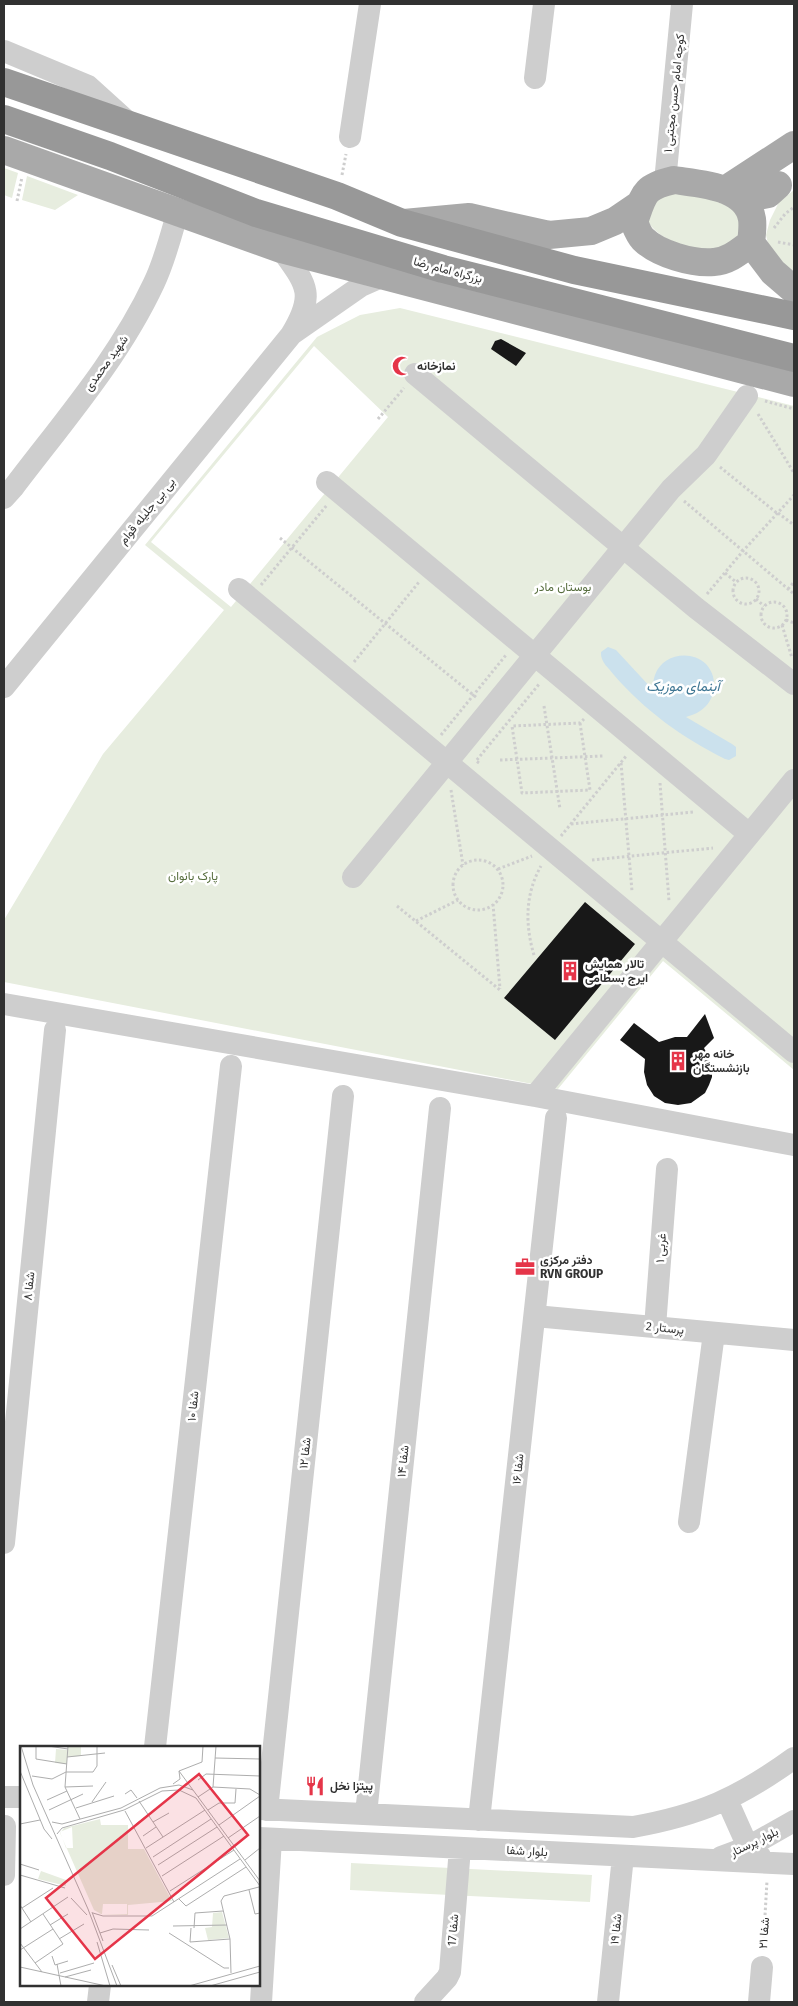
<svg xmlns="http://www.w3.org/2000/svg" width="798" height="2006" font-family="'Fira Sans',Vazirmatn,sans-serif">
<rect width="100%" height="100%" fill="#fff"/>
<path fill="#e7eddf" fill-rule="evenodd" d="M 4,168 L 18,173 L 12,198 L 4,195 Z
M 27,176 L 78,195 L 55,210 L 22,200 Z
M 794,190 L 794,271 L 771,257 L 766,235 L 770,220 L 779,202 Z
M 674,193 C 693,196 733,198 741,220 C 742,224 740,231 739,236 C 732,241 725,246 716,249 C 695,253 657,240 648,221 C 654,203 655,198 674,193 Z
M 400,308 L 794,406 L 794,1070 L 663,961 L 558,1089 L 4,982 L 4,920 L 103,754 L 224,610 L 145,545 L 317,337 L 360,315 ZM 314,346 L 388,417 L 231,607 L 151,542 Z
M 351,1863 L 592,1875 L 590,1902 L 350,1890 Z"/>
<path fill="#cbe1ed" d="M 608,647 L 616,650 L 653,690 C 653,685 653,680 655,675 C 662,655 690,649 706,664 C 719,678 716,701 700,711 C 696,714 691,715 686,717 L 732,744 L 736,747 L 736,756 L 729,760 L 725,759 C 683,738 645,711 614,675 C 609,668 600,662 601,652 Z"/>
<path fill="#181818" d="M 501,339 L 526,353 L 516,366 L 491,349 L 495,341 Z
M 585,902 L 635,944 L 555,1040 L 504,998 Z
M 705,1014 L 714,1038 L 704,1048 L 712,1064 L 712,1077 L 709,1085 L 705,1093 L 691,1103 L 678,1105 L 665,1103 L 654,1096 L 647,1085 L 644,1072 L 645,1059 L 620,1040 L 634,1023 L 659,1042 L 675,1037 L 687,1037 Z"/>
<g fill="none" stroke-linecap="round" stroke-linejoin="round">
<path stroke="#cecece" stroke-width="3" stroke-dasharray="2.5 2.5" stroke-linecap="butt" d="M 342,175 L 346,154
M 17,201 L 22,177
M 774,228 L 785,214 L 794,207
M 778,242 L 794,245
M 765,401 L 794,409
M 758,414 L 794,473
M 378,419 L 404,388
M 720,467 L 778,514
M 684,501 L 794,594
M 778,513 L 794,525
M 280,538 L 477,698
M 725,573 L 736,582
M733 591a13 13 0 1 1 26 0a13 13 0 1 1-26 0Z
M 261,585 L 327,505
M 788,589 L 794,582
M 707,594 L 743,551 L 794,495
M 756,599 L 764,606
M761 615a13 13 0 1 1 26 0a13 13 0 1 1-26 0Z
M 786,620 L 794,623
M 782,625 L 792,658
M 354,662 L 419,582
M 544,706 L 560,809
M 580,723 L 590,790 L 522,793 L 512,726 L 580,723 L 584,719
M 441,735 L 506,655
M 500,760 L 603,756
M 479,763 L 476,761 L 540,683
M 621,763 L 632,891
M 660,783 L 669,901
M 451,790 L 463,865
M 571,824 L 694,812
M 561,836 L 627,755
M 592,860 L 713,848
M453 885a25 25 0 1 1 50 0a25 25 0 1 1-50 0Z
M 498,869 L 532,856
M 493,904 L 500,989
M 397,906 L 500,990
M 416,921 L 458,900
M 534,955 C 525,925 525,894 541,866
M 763,1950 L 767,1881"/>
<path stroke="#cecece" stroke-width="22" d="M 4,51 L 88,86 L 130,124
M 535,78 L 544,4
M 350,137 L 370,4
M 665,182 L 682,4
M 292,334 L 361,286 L 386,275
M 415,374 L 696,608 L 794,684
M 327,482 L 749,834
M 4,498 L 13,488 C 63,422 119,358 154,283 C 165,260 171,235 178,211
M 239,589 L 794,1052
M 4,687 L 291,335 C 316,294 307,285 281,249
M 353,877 L 671,489 L 706,455 L 747,396
M 4,1004 L 535,1096 L 794,1145
M 535,1096 L 794,780
M 535,1316 L 794,1340
M 655,1327 L 667,1169
M 689,1522 L 714,1333
M 4,1543 L 55,1030
M 155,1747 L 231,1066
M 4,1797 L 21,1797
M 727,1800 L 748,1847 L 760,1856
M 259,1809 L 633,1827 C 700,1815 739,1798 794,1758
M 267,1810 L 343,1096
M 366,1814 L 440,1108
M 479,1820 L 556,1118
M 259,1838 L 794,1864
M 721,1857 L 748,1847 L 794,1821
M 4,1875 L 5,1826
M 98,2002 L 100,1985
M 261,2002 L 271,1839
M 425,2002 L 447,1978 L 450,1972 L 460,1848
M 608,2002 L 623,1856
M 759,2002 L 762,1967"/>
<path stroke="#a9a9a9" stroke-width="28" d="M 4,150 L 281,249 L 794,383
M 755,174 C 749,179 747,185 748,193 L 754,197 L 768,194 L 778,185
M 674,180 C 701,184 747,186 752,219 C 753,226 752,235 751,243 C 740,251 729,261 714,262 C 693,264 658,254 643,239 C 639,235 636,227 634,222 C 644,194 643,187 674,180 Z
M 725,190 L 794,145
M 404,223 L 469,217 L 549,235 L 591,231 L 615,221 L 640,204
M 751,243 L 773,272 L 794,290"/>
<path stroke="#989898" stroke-width="28" d="M 4,82 L 337,196 L 402,223 L 574,270 L 794,316
M 4,119 L 110,156 L 256,213 L 443,269 L 794,358"/>
</g>
<defs>
<symbol id="mosque-bare" viewBox="-9 -9 18 18"><path d="M3.5-4.9A6 6 0 1 0 3.5 4.9A5 5 0 1 1 3.5-4.9Z" fill="#e53549" stroke="#fff" stroke-width="2.5" paint-order="stroke"/></symbol>
<symbol id="building-bare" viewBox="-9 -9 18 18"><path d="M-4-6H4V6H1V3H-1V6H-4ZM-2.5-4.3h1.7v1.8h-1.7ZM.8-4.3h1.7v1.8H.8ZM-2.5-1h1.7V.8h-1.7ZM.8-1h1.7V.8H.8Z" fill="#e53549" stroke="#fff" stroke-width="2.5" paint-order="stroke"/></symbol>
<symbol id="office-bare" viewBox="-9 -9 18 18"><path d="M-6-3h4V-5.5h4V-3h4V5H-6ZM-1-4.5V-3h2v-1.5ZM-6 0V1H6V0Z" fill="#e53549" stroke="#fff" stroke-width="2.5" paint-order="stroke"/></symbol>
<symbol id="restaurant-bare" viewBox="-9 -9 18 18"><path d="M-5-6h1v4h1v-4h1v4h1v-4h1v5L-1.5 .5V6h-2V.5L-5-1ZM5-6V6H3V1.5H1.5Q1.5-4 5-6Z" fill="#e53549" stroke="#fff" stroke-width="2.5" paint-order="stroke"/></symbol>
</defs>
<g fill-rule="evenodd">
<use href="#mosque-bare" x="388" y="352" width="28" height="28"/>
<use href="#building-bare" x="556" y="957" width="28" height="28"/>
<use href="#building-bare" x="664" y="1047" width="28" height="28"/>
<use href="#office-bare" x="511" y="1253" width="28" height="28"/>
<use href="#restaurant-bare" x="301" y="1772" width="28" height="28"/>
</g>
<g text-anchor="middle" stroke-width="5" stroke-linejoin="round" paint-order="stroke">
<g font-size="12" fill="#313131" stroke="#fff">
<text transform="translate(674 93) rotate(-84)" y="4">کوچه امام حسن مجتبی ۱</text>
<text transform="translate(448 270) rotate(15)" y="4">بزرگراه امام رضا</text>
<text transform="translate(106 363) rotate(-54)" y="4">شهید محمدی</text>
<text transform="translate(147 511) rotate(-51)" y="4">بی بی جلیله قوام</text>
<text transform="translate(661 1248) rotate(-86)" y="4">۱ غربی</text>
<text transform="translate(29 1286) rotate(-84)" y="4">شفا ۸</text>
<text transform="translate(665 1328) rotate(6)" y="4">پرستار 2</text>
<text transform="translate(193 1406) rotate(-84)" y="4">شفا ۱۰</text>
<text transform="translate(305 1453) rotate(-84)" y="4">شفا ۱۲</text>
<text transform="translate(403 1461) rotate(-84)" y="4">شفا ۱۴</text>
<text transform="translate(518 1469) rotate(-84)" y="4">شفا ۱۶</text>
<text transform="translate(754 1842) rotate(-26)" y="4">بلوار پرستار</text>
<text transform="translate(527 1851) rotate(3)" y="4">بلوار شفا</text>
<text transform="translate(616 1929) rotate(-84)" y="4">شفا ۱۹</text>
<text transform="translate(453 1930) rotate(-85)" y="4">شفا 17</text>
<text transform="translate(764 1933) rotate(-86)" y="4">شفا ۲۱</text>
</g>
<g font-size="12" font-weight="bold" fill="#313131" stroke="#fff" text-anchor="start">
<text x="417" y="370">نمازخانه</text>
<text x="585" y="968">تالار همایش<tspan x="585" dy="14">ایرج بسطامی</tspan></text>
<text x="693" y="1058">خانه مهر<tspan x="693" dy="14">بازنشستگان</tspan></text>
<text x="540" y="1264">دفتر مرکزی<tspan x="540" dy="14">RVN GROUP</tspan></text>
<text x="330" y="1790">پیتزا نخل</text>
</g>
<g font-size="12" fill="#566d3d" stroke="#fff">
<text x="563" y="591">بوستان مادر</text>
<text x="193" y="880">پارک بانوان</text>
</g>
<g font-size="14" font-style="italic" fill="#3e7693" stroke="#fff">
<text x="683" y="691">آبنمای موزیک</text>
</g>
</g>
<g transform="translate(20 1746)">
<rect width="240" height="240" fill="#fff"/>
<path d="M 48,0 L 61,0 L 61,10 L 47,11 L 47,18 L 35,17 L 36,3 L 48,4 ZM 80,73 L 81,79 L 108,79 L 108,103 L 124,103 L 152,155 L 108,159 L 108,169 L 81,168 L 74,164 L 40,87 L 44,82 ZM 52,81 L 53,102 L 46,102 L 40,86 ZM 83,158 L 107,158 L 107,168 L 82,168 ZM 21,125 L 46,134 L 46,140 L 18,133 ZM 202,166 L 209,192 L 188,194 L 185,182 L 192,181 L 193,167 Z" fill="#e7eddf" fill-rule="evenodd"/>
<path fill="none" stroke="#adadad" stroke-width="1" d="M 1,0 L 13,39 L 68,163 L 97,240M 16,0 L 16,13 L 47,18M 28,0 L 48,3M 48,0 L 45,41 L 60,73M 47,11 L 85,7M 195,12 L 240,13M 0,25 L 24,83 L 32,93M 159,25 L 240,135M 159,25 L 182,16 L 183,0M 12,30 L 32,33 L 46,26 L 73,26 L 77,20 L 77,0M 178,34 L 186,28 L 240,30M 153,38 L 160,33 L 159,25M 45,41 L 73,40M 193,41 L 196,0M 105,48 L 111,44 L 117,52M 178,51 L 193,41 L 230,43 L 240,49M 27,54 L 47,45M 119,55 L 143,91M 72,56 L 86,36M 56,62 L 94,50M 29,64 L 63,48M 188,64 L 199,57 L 215,57 L 216,43M 105,65 L 154,156M 32,76 L 42,78 L 101,62 L 140,42 L 159,39 L 173,44M 133,76 L 149,67M 0,78 L 20,74M 116,78 L 128,69M 199,79 L 240,50M 37,88 L 42,82 L 104,64 L 142,45 L 159,44 L 176,52 L 240,140M 123,90 L 136,81M 208,92 L 240,70M 126,102 L 185,64M 133,111 L 191,73M 225,114 L 240,102M 0,118 L 19,124M 138,119 L 197,81M 0,129 L 45,142M 142,130 L 204,90M 229,144 L 235,168 L 240,167M 150,145 L 214,104M 51,152 L 67,169M 159,153 L 166,160 L 226,121M 0,159 L 11,176M 2,162 L 33,142M 72,166 L 83,195M 73,167 L 83,170 L 132,170 L 220,113M 30,179 L 48,168M 153,180 L 207,179M 171,182 L 170,196 L 210,193M 174,182 L 175,167 L 203,165M 0,183 L 48,151M 80,187 L 93,183 L 129,184M 149,187 L 204,222 L 209,222M 39,193 L 64,178M 77,196 L 90,240M 0,197 L 22,226M 0,204 L 33,183M 32,210 L 35,219 L 48,215M 15,217 L 43,198 L 23,168M 37,218 L 41,240M 92,219 L 101,240M 0,221 L 86,240M 40,227 L 74,217M 211,227 L 210,193 L 201,155 L 204,150 L 239,141M 45,231 L 71,224M 169,240 L 240,220M 190,240 L 240,226"/>
<path fill="#e53549" fill-opacity="0.15" stroke="#e53549" stroke-width="2.5" d="M 179,28 L 228,89 L 75,213 L 26,152 Z"/>
<rect width="240" height="240" fill="none" stroke="#313131" stroke-width="2.5"/>
</g>
<rect width="798" height="2006" fill="none" stroke="#313131" stroke-width="10"/>
</svg>
